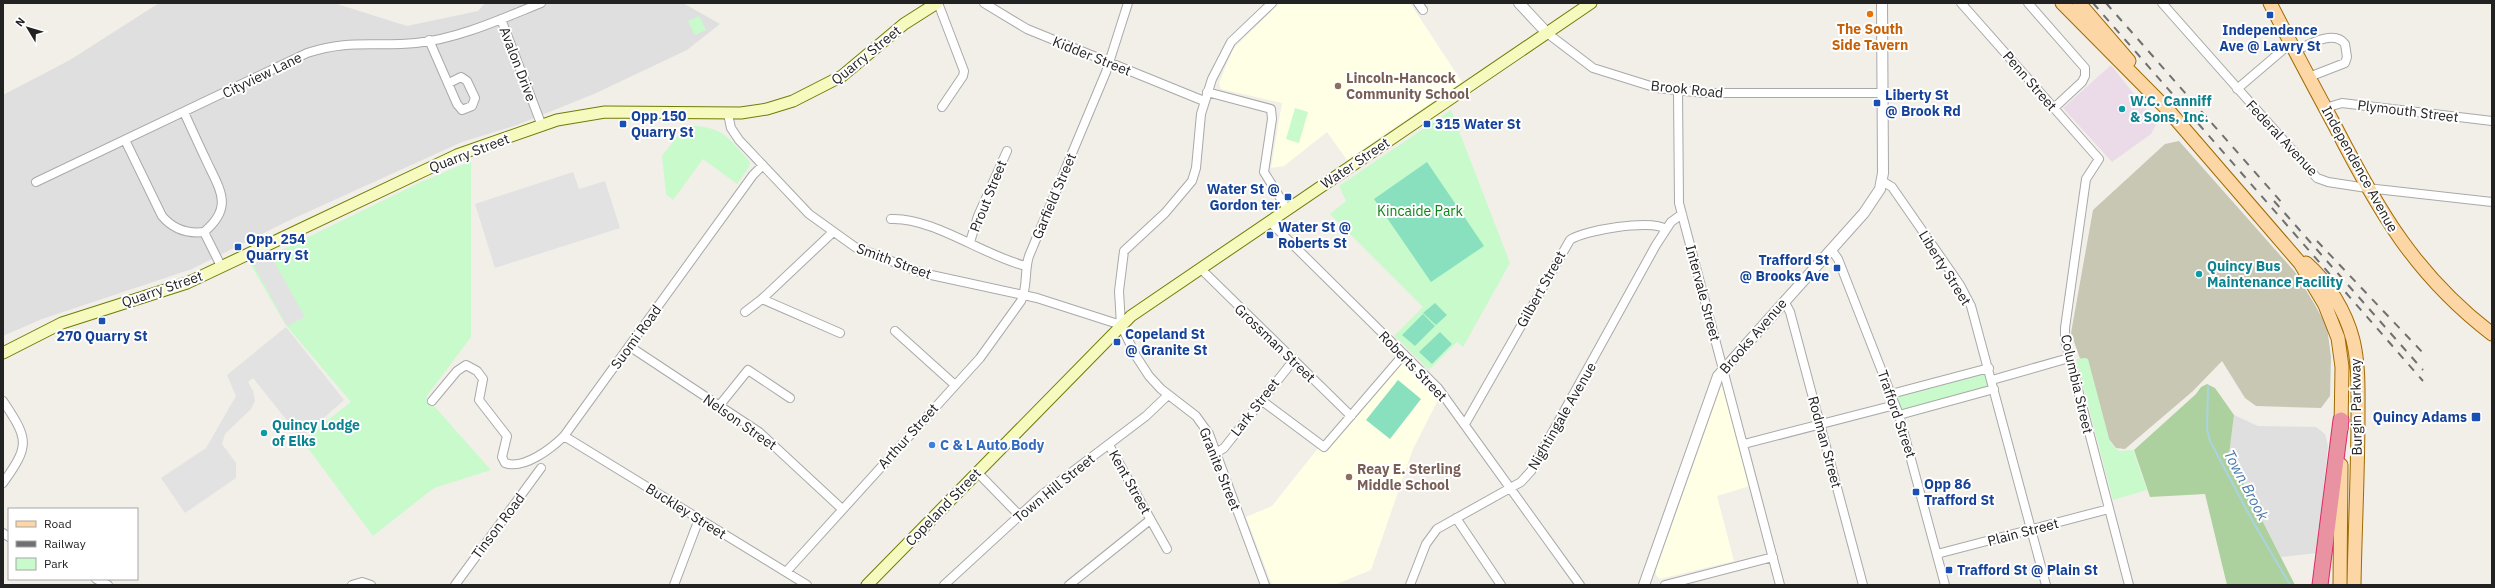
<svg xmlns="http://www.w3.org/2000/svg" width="2495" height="588" font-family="'IBM Plex Sans',sans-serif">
<rect width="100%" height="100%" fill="#f2efe9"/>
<path fill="#e0dfdf" d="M 159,3 L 334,3 L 407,26 L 478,11 L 485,3 L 683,3 L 720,24 L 687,50 L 594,94 L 517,125 L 462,142 L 288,221 L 192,269 L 42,319 L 3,336 L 3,95 L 70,60 Z
M 2234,415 L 2258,426 L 2316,427 L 2325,434 L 2328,446 L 2317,553 L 2281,557 L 2229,455 Z"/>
<path fill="#ebdbe8" d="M 2111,65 L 2157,123 L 2151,134 L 2112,162 L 2063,108 Z"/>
<path fill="#ffffe5" d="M 1280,3 L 1410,3 L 1462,82 L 1347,160 L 1327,132 L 1284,166 L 1271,168 L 1282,103 L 1221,89 L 1219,83 L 1233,49 Z
M 1396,357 L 1439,398 L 1413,449 L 1371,570 L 1334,585 L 1272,585 L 1246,517 L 1272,506 L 1342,418 Z
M 1723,381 L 1750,486 L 1717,496 L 1734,561 L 1660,579 L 1656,575 L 1656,570 Z"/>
<path fill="#c7c7b4" d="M 2179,141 L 2295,272 L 2315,305 L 2327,327 L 2331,357 L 2330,396 L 2321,408 L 2256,406 L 2245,398 L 2222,361 L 2193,391 L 2125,449 L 2116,448 L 2108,438 L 2071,333 L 2093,210 L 2165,144 Z"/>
<path fill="#add19e" d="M 2207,384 L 2215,388 L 2234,415 L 2229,455 L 2295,585 L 2227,585 L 2205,494 L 2150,497 L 2134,450 L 2196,394 L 2201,387 Z"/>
<path fill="#c8facc" d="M 699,16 L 706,30 L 695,35 L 688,21 Z
M 1295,108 L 1308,112 L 1299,143 L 1286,139 Z
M 1451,110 L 1510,263 L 1463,347 L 1457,342 L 1429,370 L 1394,336 L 1423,307 L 1330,214 L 1346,201 L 1339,186 Z
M 686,125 C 725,128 725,134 750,162 L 749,167 L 737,184 L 703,159 L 673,200 L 666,194 L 662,156 Z
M 471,161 L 471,337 L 426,397 L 491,470 L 434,488 L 373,536 L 302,440 L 351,402 L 285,324 L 251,265 L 421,182 Z
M 2085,358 L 2088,359 L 2110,442 L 2119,451 L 2133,450 L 2147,490 L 2113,500 L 2076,359 Z
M 1989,368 L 1994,389 L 1899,415 L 1891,394 Z"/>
<path fill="#88e0be" d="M 1427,162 L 1484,246 L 1431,282 L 1374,199 Z
M 1435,303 L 1447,315 L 1436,325 L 1423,313 Z
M 1423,314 L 1435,326 L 1415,346 L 1402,335 Z
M 1440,332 L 1452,344 L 1432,364 L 1419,352 Z
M 1398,380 L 1421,399 L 1390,439 L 1366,420 Z"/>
<path fill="#e2e2e2" d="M 573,172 L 579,189 L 605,181 L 620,228 L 495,268 L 475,204 Z
M 271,256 L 305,317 L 287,326 L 253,264 Z
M 286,327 L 344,400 L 301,438 L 253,378 L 248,382 L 253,391 L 255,401 L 251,409 L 225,434 L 222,444 L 236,463 L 236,478 L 185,513 L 161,478 L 206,448 L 236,396 L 227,375 Z"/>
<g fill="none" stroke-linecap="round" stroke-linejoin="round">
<path stroke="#aad3df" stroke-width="2" d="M 2208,387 L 2207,429 L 2210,441 L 2252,520 L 2290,585"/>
<defs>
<path id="minor" d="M 938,3 L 964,71 L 963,76 L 942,107
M 984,3 L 1027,29 L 1204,101
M 1418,3 L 1423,10
M 1961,3 L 2099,159 L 2086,179 L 2065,328 L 2065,340 L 2129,585
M 2028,3 L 2085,68 L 2085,76 L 2082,82 L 2054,108
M 2162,3 L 2317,178 L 2328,182 L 2367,188 L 2492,202
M 501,19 L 542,126
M 1547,33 L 1593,68 L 1657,88 L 1704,93 L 1882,93
M 429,40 L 457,104 L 462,110 L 472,106 L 475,98 L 467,81 L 461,77 L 449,83
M 2295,51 C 2308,45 2334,29 2345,44 L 2347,57 L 2345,63 L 2309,77
M 2237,89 L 2291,43
M 1678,91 L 1679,203 L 1780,585
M 1207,92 L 1271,109 L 1272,119 L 1264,172 L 1287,209
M 2325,108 L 2342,103 L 2492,121
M 728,114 L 731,128 L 739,140 L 809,214 L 855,247 L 922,273 L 1037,298 L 1121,325
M 125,140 L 162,216 C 173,229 187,234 204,232 C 234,207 220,190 207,162 C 199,145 191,128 184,112
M 1882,181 L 1892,187 L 1960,285 L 1971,306 L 2046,585
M 36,182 L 307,53 C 349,39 374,47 416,43 C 458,39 501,19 541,3
M 891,219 C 933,217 986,257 1026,266
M 1269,221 L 1438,388 L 1580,585
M 204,232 L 221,266
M 970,242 L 978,216 L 1007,151
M 1831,249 L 1838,259 L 1899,415 L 1945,585
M 1200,268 L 1351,416
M 762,299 L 840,333
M 1784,301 L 1790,312 L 1863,585
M 745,312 L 762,299 L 832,233
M 895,331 L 955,385
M 629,346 L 759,432 L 842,509
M 1992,380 L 2069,358
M 1891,394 L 1989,368
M 1261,400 L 1324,447 L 1404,354
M 3,401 C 29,440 30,445 3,483
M 432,401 L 457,371 L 466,365 L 477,371 L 483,379 L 479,400 L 507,436 L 502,457 L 505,463 C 524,470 552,448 564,436 L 753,175 L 763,165
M 719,406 L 748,370 L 790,398
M 1899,415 L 1994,389
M 1465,424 L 1570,240 C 1584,230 1651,219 1666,229
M 564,436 L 807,585
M 1744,444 L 1895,405
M 1109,445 L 1167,549
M 1216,453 L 1224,448 L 1293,361
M 977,472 L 1019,515
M 1456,518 L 1501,585
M 3,533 L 9,537
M 1937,554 L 2109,509
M 786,572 L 980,358 L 1021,301 C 1028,287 1024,271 1029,256 L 1106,72 L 1128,3
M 96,579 L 108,585
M 352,585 L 362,582 L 371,585
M 455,585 L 541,468
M 674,585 L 699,519
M 944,585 L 1043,494 L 1146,416 L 1168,395
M 1069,585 L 1150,520
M 1265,585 L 1209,434 L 1196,416 L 1161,389 L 1149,376 L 1136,356 L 1121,325 L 1119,291 L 1124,251 L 1165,213 L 1192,181 L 1196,168 L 1201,114 L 1212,79 L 1231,42 L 1272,3
M 1410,585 L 1426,544 L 1437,529 L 1521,482 L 1531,471 L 1656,245 L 1671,222 L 1682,214
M 1665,585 L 1773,557"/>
<path id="tertiary" d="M 1519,3 L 1547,33
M 1644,585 L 1718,376 L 1864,213 L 1880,189 L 1883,173 L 1882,3"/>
<path id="secondary" d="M 3,353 L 62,323 L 187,283 L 457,155 L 557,120 L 605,112 L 741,113 L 767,109 L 793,101 L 842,76 L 904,24 L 937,3
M 867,585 L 1131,316 L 1591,3"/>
<path id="primary" d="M 2062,3 L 2168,110 L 2300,263 L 2325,305 L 2338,338 L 2342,367 L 2341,429
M 2079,3 L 2129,61
M 2270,3 C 2291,44 2313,85 2335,126 C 2378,210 2415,275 2492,334
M 2306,263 C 2328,282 2346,312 2353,340 C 2359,365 2358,390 2358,415 C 2358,472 2355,528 2354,585
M 2340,585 L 2341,465"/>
<path id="motorway" d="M 2320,585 L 2341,420"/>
</defs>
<use href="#minor" stroke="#a9a9a9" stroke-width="10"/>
<use href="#tertiary" stroke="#a9a9a9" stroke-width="12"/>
<use href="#secondary" stroke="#707d05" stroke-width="13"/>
<use href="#primary" stroke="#a06b00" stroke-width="15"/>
<use href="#motorway" stroke="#dc2a67" stroke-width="17"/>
<use href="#minor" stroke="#fff" stroke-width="8"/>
<use href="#tertiary" stroke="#fff" stroke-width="10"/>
<use href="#secondary" stroke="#f7fabf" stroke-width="11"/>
<use href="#primary" stroke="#fcd6a4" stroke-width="13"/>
<use href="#motorway" stroke="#e892a2" stroke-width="15"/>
<path stroke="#707070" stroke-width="2" stroke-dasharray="8 8" stroke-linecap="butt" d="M 2093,3 L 2423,381
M 2106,3 L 2283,204
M 2274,201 L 2423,370
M 2317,241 L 2424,354"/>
</g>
<circle fill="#e8710a" stroke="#fff" stroke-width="1.5" cx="1870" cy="14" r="4"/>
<g fill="#1a4fb4" stroke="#fff" stroke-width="1.5">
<rect x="2266" y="11" width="8" height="8" rx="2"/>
<rect x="1873" y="99" width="8" height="8" rx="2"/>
<rect x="619" y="120" width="8" height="8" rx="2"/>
<rect x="1423" y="120" width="8" height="8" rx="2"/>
<rect x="1284" y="193" width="8" height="8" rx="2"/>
<rect x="1266" y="231" width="8" height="8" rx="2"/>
<rect x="234" y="243" width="8" height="8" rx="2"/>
<rect x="1833" y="264" width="8" height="8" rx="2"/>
<rect x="98" y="317" width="8" height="8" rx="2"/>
<rect x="1113" y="338" width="8" height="8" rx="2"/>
<rect x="2471" y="412" width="10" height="10" rx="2"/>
<rect x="1912" y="488" width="8" height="8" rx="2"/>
<rect x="1945" y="566" width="8" height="8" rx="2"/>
</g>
<g fill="#8d6e63" stroke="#fff" stroke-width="1.5">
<circle cx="1338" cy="86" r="4"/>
<circle cx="1349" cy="477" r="4"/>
</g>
<g fill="#0f9aa8" stroke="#fff" stroke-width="1.5">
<circle cx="2122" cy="109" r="4"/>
<circle cx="2199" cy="274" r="4"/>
<circle cx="264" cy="433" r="4"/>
</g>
<circle fill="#3f7fe0" stroke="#fff" stroke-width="1.5" cx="932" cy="445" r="4"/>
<g text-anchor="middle" stroke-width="4" stroke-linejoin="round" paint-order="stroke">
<g font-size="14" font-weight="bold" fill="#c56008" stroke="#fff">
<text x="1870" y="34">The South<tspan x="1870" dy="16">Side Tavern</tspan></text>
</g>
<g font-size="14" font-weight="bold" fill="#164399" stroke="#fff" text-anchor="start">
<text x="2270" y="35" text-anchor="middle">Independence<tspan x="2270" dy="16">Ave @ Lawry St</tspan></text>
<text x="1885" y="100">Liberty St<tspan x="1885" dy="16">@ Brook Rd</tspan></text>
<text x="631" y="121">Opp 150<tspan x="631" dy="16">Quarry St</tspan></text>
<text x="1435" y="129">315 Water St</text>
<text x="1280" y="194" text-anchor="end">Water St @<tspan x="1280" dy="16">Gordon ter</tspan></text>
<text x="1278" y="232">Water St @<tspan x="1278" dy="16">Roberts St</tspan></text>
<text x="246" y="244">Opp. 254<tspan x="246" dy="16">Quarry St</tspan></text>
<text x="1829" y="265" text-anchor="end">Trafford St<tspan x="1829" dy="16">@ Brooks Ave</tspan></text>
<text x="1125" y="339">Copeland St<tspan x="1125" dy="16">@ Granite St</tspan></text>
<text x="102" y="341" text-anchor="middle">270 Quarry St</text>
<text x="2467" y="422" text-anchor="end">Quincy Adams</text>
<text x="1924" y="489">Opp 86<tspan x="1924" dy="16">Trafford St</tspan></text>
<text x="1957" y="575">Trafford St @ Plain St</text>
</g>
<g font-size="14" fill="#222" stroke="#fff">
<text transform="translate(866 55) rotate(-39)" y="5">Quarry Street</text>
<text transform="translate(1092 56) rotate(22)" y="5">Kidder Street</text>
<text transform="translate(518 64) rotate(69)" y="5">Avalon Drive</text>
<text transform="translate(262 75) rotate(-26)" y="5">Cityview Lane</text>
<text transform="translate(2030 81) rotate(49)" y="5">Penn Street</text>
<text transform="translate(1687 89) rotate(6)" y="5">Brook Road</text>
<text transform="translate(2408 111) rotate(7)" y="5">Plymouth Street</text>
<text transform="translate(2282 138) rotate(47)" y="5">Federal Avenue</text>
<text transform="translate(469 153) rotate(-21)" y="5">Quarry Street</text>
<text transform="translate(1355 163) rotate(-34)" y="5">Water Street</text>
<text transform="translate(2360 169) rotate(61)" y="5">Independence Avenue</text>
<text transform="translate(988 196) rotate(-68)" y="5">Prout Street</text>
<text transform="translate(1054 196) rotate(-67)" y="5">Garfield Street</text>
<text transform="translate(894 261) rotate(20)" y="5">Smith Street</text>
<text transform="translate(1945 268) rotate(58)" y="5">Liberty Street</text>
<text transform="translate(162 289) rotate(-19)" y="5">Quarry Street</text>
<text transform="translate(1541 289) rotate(-61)" y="5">Gilbert Street</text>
<text transform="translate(1703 293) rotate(75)" y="5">Intervale Street</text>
<text transform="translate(1753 336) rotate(-49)" y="5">Brooks Avenue</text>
<text transform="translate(636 337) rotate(-54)" y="5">Suomi Road</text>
<text transform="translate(1275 343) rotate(44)" y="5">Grossman Street</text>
<text transform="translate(1413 366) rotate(46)" y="5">Roberts Street</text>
<text transform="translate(2077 384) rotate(77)" y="5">Columbia Street</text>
<text transform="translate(1255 407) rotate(-52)" y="5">Lark Street</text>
<text transform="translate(2356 407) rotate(-91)" y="5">Burgin Parkway</text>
<text transform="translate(1897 414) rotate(71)" y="5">Trafford Street</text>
<text transform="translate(1562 416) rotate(-60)" y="5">Nightingale Avenue</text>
<text transform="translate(740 422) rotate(35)" y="5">Nelson Street</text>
<text transform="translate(908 436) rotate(-48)" y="5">Arthur Street</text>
<text transform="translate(1825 442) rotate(75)" y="5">Rodman Street</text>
<text transform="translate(1220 469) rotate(68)" y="5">Granite Street</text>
<text transform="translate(1130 482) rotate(61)" y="5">Kent Street</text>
<text transform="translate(1054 488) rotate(-39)" y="5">Town Hill Street</text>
<text transform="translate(943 507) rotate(-46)" y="5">Copeland Street</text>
<text transform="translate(686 511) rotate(32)" y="5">Buckley Street</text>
<text transform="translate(498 526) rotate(-53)" y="5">Tinson Road</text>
<text transform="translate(2023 532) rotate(-15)" y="5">Plain Street</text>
</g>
<g font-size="14" font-weight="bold" fill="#785e54" stroke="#fff" text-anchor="start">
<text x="1346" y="83">Lincoln-Hancock<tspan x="1346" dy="16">Community School</tspan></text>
<text x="1357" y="474">Reay E. Sterling<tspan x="1357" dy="16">Middle School</tspan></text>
</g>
<g font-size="14" font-weight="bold" fill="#0d838f" stroke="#fff" text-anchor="start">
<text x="2130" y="106">W.C. Canniff<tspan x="2130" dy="16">&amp; Sons, Inc.</tspan></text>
<text x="2207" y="271">Quincy Bus<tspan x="2207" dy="16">Maintenance Facility</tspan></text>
<text x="272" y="430">Quincy Lodge<tspan x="272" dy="16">of Elks</tspan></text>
</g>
<g font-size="14" fill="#0c8416" stroke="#fff">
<text x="1420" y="216">Kincaide Park</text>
</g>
<g font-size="14" font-weight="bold" fill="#366cbe" stroke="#fff" text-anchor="start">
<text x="940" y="450">C &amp; L Auto Body</text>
</g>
<g font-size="15" font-style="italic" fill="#4a7aab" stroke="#fff">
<text transform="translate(2246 485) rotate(62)" y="5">Town Brook</text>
</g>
</g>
<rect width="2495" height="588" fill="none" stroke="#222222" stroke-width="8"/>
<rect x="8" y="508" width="130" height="72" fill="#ffffff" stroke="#a7a7a7"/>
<rect x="16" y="521" width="20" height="6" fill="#fcd6a4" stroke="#a7a7a7"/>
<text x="44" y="528" font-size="12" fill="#222222">Road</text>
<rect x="16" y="541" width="20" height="6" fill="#707070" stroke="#a7a7a7"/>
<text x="44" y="548" font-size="12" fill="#222222">Railway</text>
<rect x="16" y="558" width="20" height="12" fill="#c8facc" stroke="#a7a7a7"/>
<text x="44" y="568" font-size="12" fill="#222222">Park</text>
<g transform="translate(28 28) rotate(308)" stroke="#ffffff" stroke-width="3" paint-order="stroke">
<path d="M0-3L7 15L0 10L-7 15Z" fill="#222222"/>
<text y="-6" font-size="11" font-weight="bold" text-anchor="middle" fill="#222222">N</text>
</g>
</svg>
